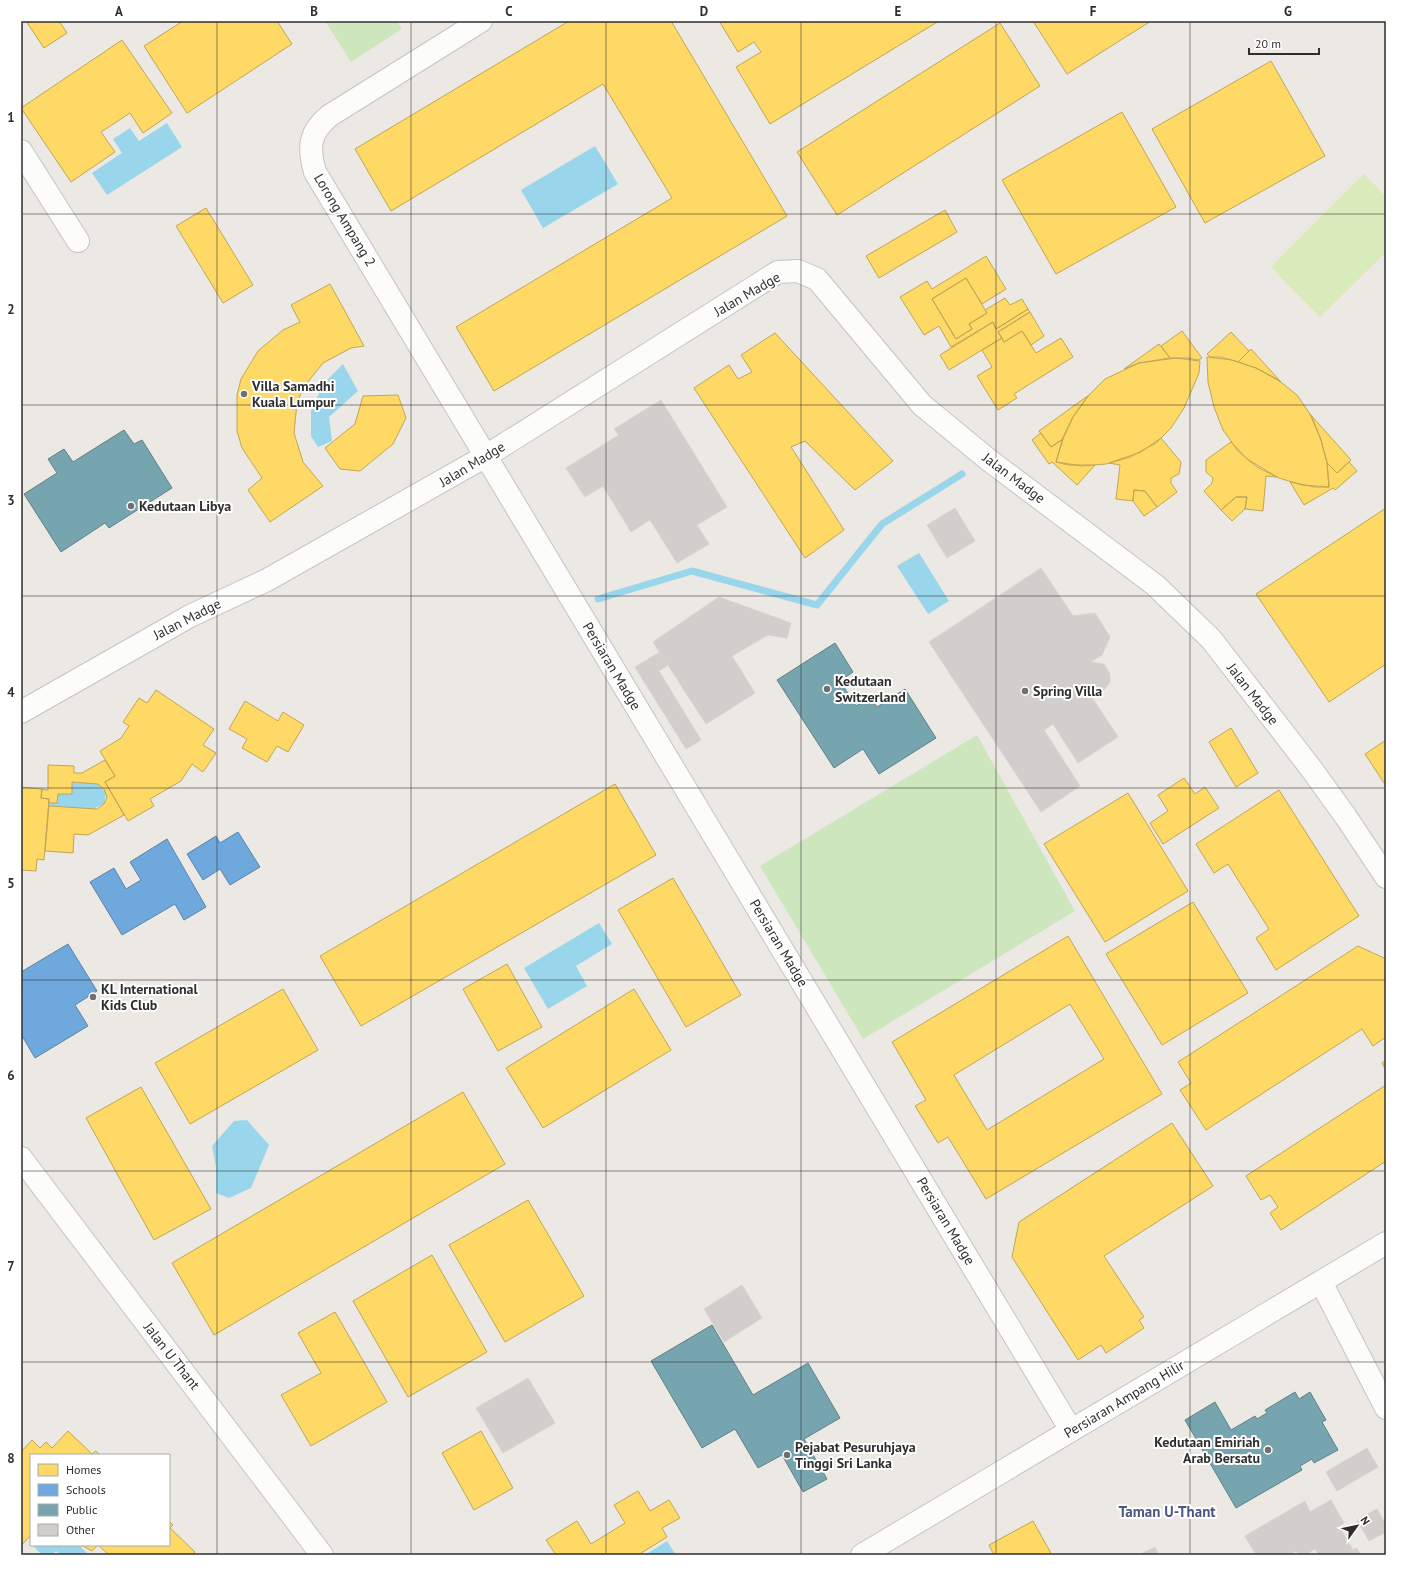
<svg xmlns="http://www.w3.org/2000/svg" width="1407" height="1576" font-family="'PT Sans',sans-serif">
<rect width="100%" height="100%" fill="#ece8e4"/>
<path fill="#cee6be" d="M 325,21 L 397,21 L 402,29 L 351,62 Z
M 977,735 L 1075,911 L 863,1039 L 760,866 Z"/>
<path fill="#d9eabb" d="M 1364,174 L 1386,197 L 1386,252 L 1320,317 L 1271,267 Z"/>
<path fill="#99d6ec" d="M 167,123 L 182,147 L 107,195 L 92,173 L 122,153 L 113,139 L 130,128 L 139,141 Z
M 595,146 L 618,184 L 543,228 L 521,190 Z
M 343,364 L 358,391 L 329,417 L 332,441 L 318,447 L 311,436 L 311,411 L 323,384 Z
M 919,553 L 949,601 L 928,614 L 897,566 Z
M 72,782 L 98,784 L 106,793 L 104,804 L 93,809 L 49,806 L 49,803 L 57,803 L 58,794 L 72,794 Z
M 599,923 L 612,944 L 576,966 L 587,986 L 548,1009 L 524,968 Z
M 247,1120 L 269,1145 L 251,1188 L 229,1198 L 216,1193 L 216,1167 L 212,1146 L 234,1121 Z
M 667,1541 L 676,1555 L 645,1555 Z
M 36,1545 L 79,1545 L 89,1555 L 61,1555 L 56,1551 L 52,1555 L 42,1555 L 34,1547 Z"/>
<path fill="#ffd966" stroke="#c0a655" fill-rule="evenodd" d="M 26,21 L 59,21 L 67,33 L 44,48 Z
M 183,21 L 277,21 L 292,44 L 187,113 L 144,46 Z
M 569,21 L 671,21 L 787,216 L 494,391 L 456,327 L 672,198 L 603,84 L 391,211 L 355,149 Z
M 719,21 L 939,21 L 770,124 L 736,67 L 761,52 L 754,42 L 738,52 Z
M 1033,21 L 1151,21 L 1067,74 Z
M 1000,23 L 1040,86 L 837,215 L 797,152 Z
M 122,40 L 172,113 L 143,133 L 130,113 L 101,132 L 115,152 L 71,182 L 21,108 Z
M 1271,61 L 1325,156 L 1205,223 L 1152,129 Z
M 1122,112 L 1176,207 L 1056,274 L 1002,180 Z
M 206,208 L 253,285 L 223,303 L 176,226 Z
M 945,210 L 957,232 L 879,278 L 866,256 Z
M 986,256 L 1006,289 L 982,304 L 966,278 L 932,299 L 956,339 L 972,329 L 969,324 L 987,313 L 985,310 L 1005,298 L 1010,305 L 1022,299 L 1028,309 L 996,329 L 993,322 L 951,347 L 939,326 L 924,335 L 900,297 L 927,281 L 932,289 Z
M 966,278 L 987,313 L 969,324 L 972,329 L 956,339 L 932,299 Z
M 330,284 L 364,346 L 351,348 L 323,363 L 303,388 L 297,403 L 294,433 L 303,462 L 323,486 L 270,522 L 248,490 L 262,478 L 242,448 L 237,431 L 237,395 L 241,379 L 258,351 L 283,330 L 300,322 L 291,305 Z
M 1028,309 L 1030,312 L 998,332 L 1002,338 L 949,370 L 940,355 L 993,322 L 996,329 Z
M 1030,312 L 1044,336 L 1031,345 L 1022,331 L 1004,342 L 998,332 Z
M 1022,331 L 1036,353 L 1061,338 L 1073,357 L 1014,394 L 1017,398 L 998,410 L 977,376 L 992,367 L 982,350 L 1002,338 L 1004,342 Z
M 1182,331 L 1202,358 L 1198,360 L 1188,358 L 1170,358 L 1161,346 Z
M 1231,332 L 1249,351 L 1238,362 L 1221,357 L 1210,357 L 1207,354 Z
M 775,333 L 893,461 L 855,490 L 805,441 L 791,447 L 844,530 L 805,558 L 694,388 L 729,365 L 738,379 L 752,372 L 741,355 Z
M 1159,344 L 1170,358 L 1139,363 L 1124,369 Z
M 1251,349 L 1281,382 L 1256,368 L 1238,362 Z
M 1207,357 L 1232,360 L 1256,368 L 1277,379 L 1297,395 L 1312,417 L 1321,440 L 1327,462 L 1329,487 L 1302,485 L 1279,478 L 1257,467 L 1238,451 L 1223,430 L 1214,407 L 1208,382 Z
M 1176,358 L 1200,361 L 1199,373 L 1184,408 L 1171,428 L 1156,443 L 1130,457 L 1106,464 L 1082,466 L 1056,462 L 1063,437 L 1073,417 L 1087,397 L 1105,379 L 1139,363 Z
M 398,395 L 406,418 L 393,444 L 360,471 L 340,469 L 325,448 L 355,424 L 363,396 Z
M 1089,395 L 1073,417 L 1063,439 L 1051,447 L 1039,431 Z
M 1310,414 L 1351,460 L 1337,473 L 1327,463 L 1321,440 Z
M 1041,433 L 1051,447 L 1063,439 L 1056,462 L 1069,465 L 1095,465 L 1077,485 L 1052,462 L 1049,464 L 1032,440 Z
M 1161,438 L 1181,462 L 1179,474 L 1171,478 L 1171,483 L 1177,492 L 1157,507 L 1145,491 L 1134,490 L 1133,501 L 1116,499 L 1120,465 L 1109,463 L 1141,452 Z
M 1231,442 L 1247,459 L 1277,477 L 1266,476 L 1263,511 L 1245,509 L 1247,497 L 1236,497 L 1221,510 L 1204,491 L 1212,483 L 1213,478 L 1206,472 L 1206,460 Z
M 1349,462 L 1357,471 L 1335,490 L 1333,488 L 1304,505 L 1290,482 L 1315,487 L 1329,487 L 1327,463 L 1337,473 Z
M 1134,490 L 1145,491 L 1157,507 L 1144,516 L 1133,501 Z
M 1236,497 L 1247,497 L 1245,509 L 1232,521 L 1221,510 Z
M 1386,508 L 1386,664 L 1329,702 L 1256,594 Z
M 156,690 L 214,729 L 203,745 L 216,753 L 203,772 L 192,764 L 181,781 L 150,799 L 154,806 L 128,821 L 105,782 L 115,776 L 100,751 L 121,738 L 129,726 L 123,722 L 139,698 L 147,703 Z
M 245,701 L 278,721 L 283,712 L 304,725 L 288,752 L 277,746 L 267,762 L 242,748 L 247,739 L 229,729 Z
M 1231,728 L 1258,773 L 1236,787 L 1209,742 Z
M 1386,740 L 1386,786 L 1365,754 Z
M 105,760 L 115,776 L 105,782 L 124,815 L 88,835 L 74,834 L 73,853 L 45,851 L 49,806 L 97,809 L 104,804 L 107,797 L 104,789 L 98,784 L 72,782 L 72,794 L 58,794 L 57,803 L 49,803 L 49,799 L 41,798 L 42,789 L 48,790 L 48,765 L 74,766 L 74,773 L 82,773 Z
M 1184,778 L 1195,794 L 1205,787 L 1219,808 L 1163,844 L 1150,823 L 1168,811 L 1158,795 Z
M 615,784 L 656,855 L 361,1026 L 320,956 Z
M 21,787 L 42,789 L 41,798 L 49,799 L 44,860 L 37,859 L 36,871 L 21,870 Z
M 1279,790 L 1359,916 L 1276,970 L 1256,938 L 1269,929 L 1228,864 L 1214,873 L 1196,844 Z
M 1128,793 L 1188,891 L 1105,942 L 1044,844 Z
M 673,878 L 741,995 L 686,1027 L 618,910 Z
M 1193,902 L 1248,993 L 1162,1045 L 1106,954 Z
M 1068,936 L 1162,1094 L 986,1199 L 948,1137 L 938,1143 L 915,1106 L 926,1100 L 892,1042 ZM 1070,1004 L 1104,1059 L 987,1130 L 954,1075 Z
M 1358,946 L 1386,959 L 1386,1037 L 1373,1046 L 1362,1029 L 1206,1130 L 1180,1090 L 1191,1083 L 1178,1062 Z
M 507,964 L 542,1027 L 498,1051 L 463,989 Z
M 283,989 L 318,1050 L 190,1124 L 155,1063 Z
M 634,989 L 671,1050 L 543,1128 L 506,1068 Z
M 1386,1060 L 1386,1070 L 1382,1063 Z
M 1386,1085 L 1386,1161 L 1281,1230 L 1270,1213 L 1278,1207 L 1270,1195 L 1261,1200 L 1246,1176 Z
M 141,1087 L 211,1209 L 154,1240 L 86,1118 Z
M 463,1092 L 505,1164 L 214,1335 L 172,1263 Z
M 1172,1123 L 1213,1186 L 1104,1256 L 1144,1317 L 1139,1320 L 1144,1328 L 1106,1353 L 1101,1345 L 1078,1360 L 1012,1257 L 1019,1222 Z
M 528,1200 L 584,1296 L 505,1342 L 449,1245 Z
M 432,1255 L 487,1352 L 408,1397 L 353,1301 Z
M 335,1312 L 387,1402 L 311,1446 L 281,1395 L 321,1373 L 298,1333 Z
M 68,1431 L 92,1454 L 96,1451 L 100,1455 L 31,1455 L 31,1535 L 21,1546 L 21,1452 L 32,1440 L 40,1448 L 46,1442 L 52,1448 Z
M 481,1431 L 513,1488 L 474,1510 L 442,1453 Z
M 638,1491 L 650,1511 L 669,1500 L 680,1518 L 662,1528 L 667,1537 L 638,1555 L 556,1555 L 546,1540 L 577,1521 L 591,1544 L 625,1523 L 614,1505 Z
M 169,1521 L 173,1525 L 170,1528 L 195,1552 L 192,1555 L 109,1555 L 98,1545 L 169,1545 Z
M 1033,1521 L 1052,1555 L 994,1555 L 989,1545 Z
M 81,1545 L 98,1545 L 92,1551 Z"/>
<path fill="#6fa8dc" stroke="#5c83a8" d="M 238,832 L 260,867 L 230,885 L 220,869 L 203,880 L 187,854 L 216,836 L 220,843 Z
M 167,839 L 206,907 L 184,920 L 175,904 L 122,935 L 90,882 L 114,868 L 126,889 L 141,880 L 130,862 Z
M 68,944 L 97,991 L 75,1005 L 88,1026 L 35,1058 L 21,1034 L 21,972 Z"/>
<path fill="#76a5af" stroke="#608188" d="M 124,430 L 134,444 L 142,440 L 172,488 L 109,528 L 105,523 L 61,552 L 24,494 L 57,473 L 48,459 L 64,449 L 73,462 Z
M 835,643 L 853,672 L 840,681 L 856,706 L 870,697 L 877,707 L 905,689 L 936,738 L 879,774 L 863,749 L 834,768 L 777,680 Z
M 712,1325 L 753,1395 L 808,1363 L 840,1418 L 804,1439 L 827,1479 L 803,1492 L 782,1455 L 758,1468 L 735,1429 L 702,1448 L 651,1361 Z
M 1295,1392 L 1299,1399 L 1310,1392 L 1326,1420 L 1322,1422 L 1338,1450 L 1314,1463 L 1312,1459 L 1300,1466 L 1302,1470 L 1236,1508 L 1185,1420 L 1215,1402 L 1231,1430 L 1255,1416 L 1257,1419 L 1267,1413 L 1265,1410 Z"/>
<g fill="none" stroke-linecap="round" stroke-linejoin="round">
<path stroke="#99d6ec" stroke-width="7" d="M 598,599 L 692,571 L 817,605 L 882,524 L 962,474"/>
</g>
<path fill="#d1cecb" stroke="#d7d4d0" d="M 661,400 L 727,507 L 697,525 L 709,544 L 677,563 L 650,520 L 631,532 L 603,486 L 585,497 L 566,468 L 619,435 L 614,429 Z
M 955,508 L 975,541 L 947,558 L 927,525 Z
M 1041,568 L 1073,616 L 1095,613 L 1110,637 L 1102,655 L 1091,662 L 1104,664 L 1110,674 L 1110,682 L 1105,689 L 1097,693 L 1085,687 L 1118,737 L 1078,763 L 1053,724 L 1044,730 L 1080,786 L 1041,812 L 929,642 Z
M 719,597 L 791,623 L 787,638 L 768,635 L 732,656 L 755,693 L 706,724 L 653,642 Z
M 660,652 L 668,665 L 659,671 L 701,740 L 686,749 L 635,667 Z
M 742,1285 L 762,1318 L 724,1342 L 704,1309 Z
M 528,1378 L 555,1423 L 503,1453 L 476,1408 Z
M 1367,1448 L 1378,1467 L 1337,1491 L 1326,1472 Z
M 1331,1500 L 1344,1523 L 1339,1526 L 1353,1550 L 1357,1548 L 1361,1555 L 1319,1555 L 1315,1549 L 1305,1555 L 1299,1555 L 1296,1551 L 1289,1555 L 1256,1555 L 1245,1536 L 1305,1501 L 1310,1512 Z
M 1377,1509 L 1386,1525 L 1386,1532 L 1369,1541 L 1357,1520 Z
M 1155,1547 L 1159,1555 L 1139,1555 Z"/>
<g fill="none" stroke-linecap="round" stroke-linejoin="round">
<defs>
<path id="minor" d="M 481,21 L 329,116 C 309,133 308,147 315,172 L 1071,1430
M 21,151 L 78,241
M 21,712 L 190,616 L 267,580 L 486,456 L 778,272 L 798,271 L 817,279 L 922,405 L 990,461 L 1155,585 L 1211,639 L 1310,767 L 1346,817 L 1386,877
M 1321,1282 L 1386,1408"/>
<path id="tertiary" d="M 21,1158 L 322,1555
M 862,1555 L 1386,1243"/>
</defs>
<use href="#minor" stroke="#c5c4c5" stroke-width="24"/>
<use href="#tertiary" stroke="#c5c4c5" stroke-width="24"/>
<use href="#minor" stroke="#fcfcfb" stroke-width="22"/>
<use href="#tertiary" stroke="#fcfcfb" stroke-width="22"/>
</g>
<path fill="none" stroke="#2e2e2e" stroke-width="1" stroke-opacity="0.55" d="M 217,21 L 217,1555M 411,21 L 411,1555M 606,21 L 606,1555M 801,21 L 801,1555M 996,21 L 996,1555M 1190,21 L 1190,1555M 21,214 L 1386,214M 21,405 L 1386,405M 21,596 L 1386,596M 21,788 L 1386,788M 21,980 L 1386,980M 21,1171 L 1386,1171M 21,1362 L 1386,1362"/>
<g fill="#706f6e" stroke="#fff" stroke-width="1.5">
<circle cx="244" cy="394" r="4"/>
<circle cx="131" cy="506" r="4"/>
<circle cx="827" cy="689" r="4"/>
<circle cx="1025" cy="691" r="4"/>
<circle cx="93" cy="997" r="4"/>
<circle cx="1268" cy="1450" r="4"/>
<circle cx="787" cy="1455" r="4"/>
</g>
<g text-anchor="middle" stroke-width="4" stroke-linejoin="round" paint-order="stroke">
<g font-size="14" fill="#2e2e2e" stroke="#fff">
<text transform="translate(345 220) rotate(59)" y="5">Lorong Ampang 2</text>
<text transform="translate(747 294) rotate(-30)" y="5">Jalan Madge</text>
<text transform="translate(472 464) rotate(-31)" y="5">Jalan Madge</text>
<text transform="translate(1014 478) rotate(37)" y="5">Jalan Madge</text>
<text transform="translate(187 619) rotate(-27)" y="5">Jalan Madge</text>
<text transform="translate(612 666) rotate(59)" y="5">Persiaran Madge</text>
<text transform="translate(1253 694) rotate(52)" y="5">Jalan Madge</text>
<text transform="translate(779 943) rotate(59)" y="5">Persiaran Madge</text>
<text transform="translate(946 1221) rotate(59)" y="5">Persiaran Madge</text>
<text transform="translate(172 1356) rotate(52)" y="5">Jalan U Thant</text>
<text transform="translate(1124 1399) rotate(-31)" y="5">Persiaran Ampang Hilir</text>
</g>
<g font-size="14" font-weight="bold" fill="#2e2e2e" stroke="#fff" text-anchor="start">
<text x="252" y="391">Villa Samadhi<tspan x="252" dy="16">Kuala Lumpur</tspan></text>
<text x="139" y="511">Kedutaan Libya</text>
<text x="835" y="686">Kedutaan<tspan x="835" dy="16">Switzerland</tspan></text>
<text x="1033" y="696">Spring Villa</text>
<text x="101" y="994">KL International<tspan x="101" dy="16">Kids Club</tspan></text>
<text x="1260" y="1447" text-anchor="end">Kedutaan Emiriah<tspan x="1260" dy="16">Arab Bersatu</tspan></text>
<text x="795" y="1452">Pejabat Pesuruhjaya<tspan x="795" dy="16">Tinggi Sri Lanka</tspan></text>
</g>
<g font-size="15" font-weight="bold" fill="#4d5680" stroke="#fff">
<text x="1167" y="1517">Taman U-Thant</text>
</g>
</g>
<rect width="1407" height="1576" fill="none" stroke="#ffffff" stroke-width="44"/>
<rect x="30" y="1454" width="140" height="92" fill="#ffffff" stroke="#ababab"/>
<rect x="38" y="1464" width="20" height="12" fill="#ffd966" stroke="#ababab"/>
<text x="66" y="1474" font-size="12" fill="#2e2e2e">Homes</text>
<rect x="38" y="1484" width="20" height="12" fill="#6fa8dc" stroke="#ababab"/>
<text x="66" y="1494" font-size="12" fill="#2e2e2e">Schools</text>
<rect x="38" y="1504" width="20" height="12" fill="#76a5af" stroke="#ababab"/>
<text x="66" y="1514" font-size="12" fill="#2e2e2e">Public</text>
<rect x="38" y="1524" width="20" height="12" fill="#d1cecb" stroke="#ababab"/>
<text x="66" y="1534" font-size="12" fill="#2e2e2e">Other</text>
<g transform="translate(1357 1526) rotate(57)" stroke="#ffffff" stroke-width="3" paint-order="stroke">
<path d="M0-3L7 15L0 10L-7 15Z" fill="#2e2e2e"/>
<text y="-6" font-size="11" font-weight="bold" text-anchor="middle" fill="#2e2e2e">N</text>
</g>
<path d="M1249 48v6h70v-6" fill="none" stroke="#2e2e2e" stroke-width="2"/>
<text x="1255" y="48" font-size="12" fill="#2e2e2e" stroke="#ffffff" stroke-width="3" paint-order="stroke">20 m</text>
<rect x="22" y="22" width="1363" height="1532" fill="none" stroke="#2e2e2e" stroke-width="1.5"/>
<g font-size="13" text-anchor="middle" font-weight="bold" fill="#2e2e2e">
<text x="119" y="16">A</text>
<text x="314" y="16">B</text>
<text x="509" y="16">C</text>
<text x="704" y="16">D</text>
<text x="898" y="16">E</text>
<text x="1093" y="16">F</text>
<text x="1288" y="16">G</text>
<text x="11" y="122">1</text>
<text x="11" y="314">2</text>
<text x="11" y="505">3</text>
<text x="11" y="697">4</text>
<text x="11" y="888">5</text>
<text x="11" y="1080">6</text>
<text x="11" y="1271">7</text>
<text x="11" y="1463">8</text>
</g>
</svg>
